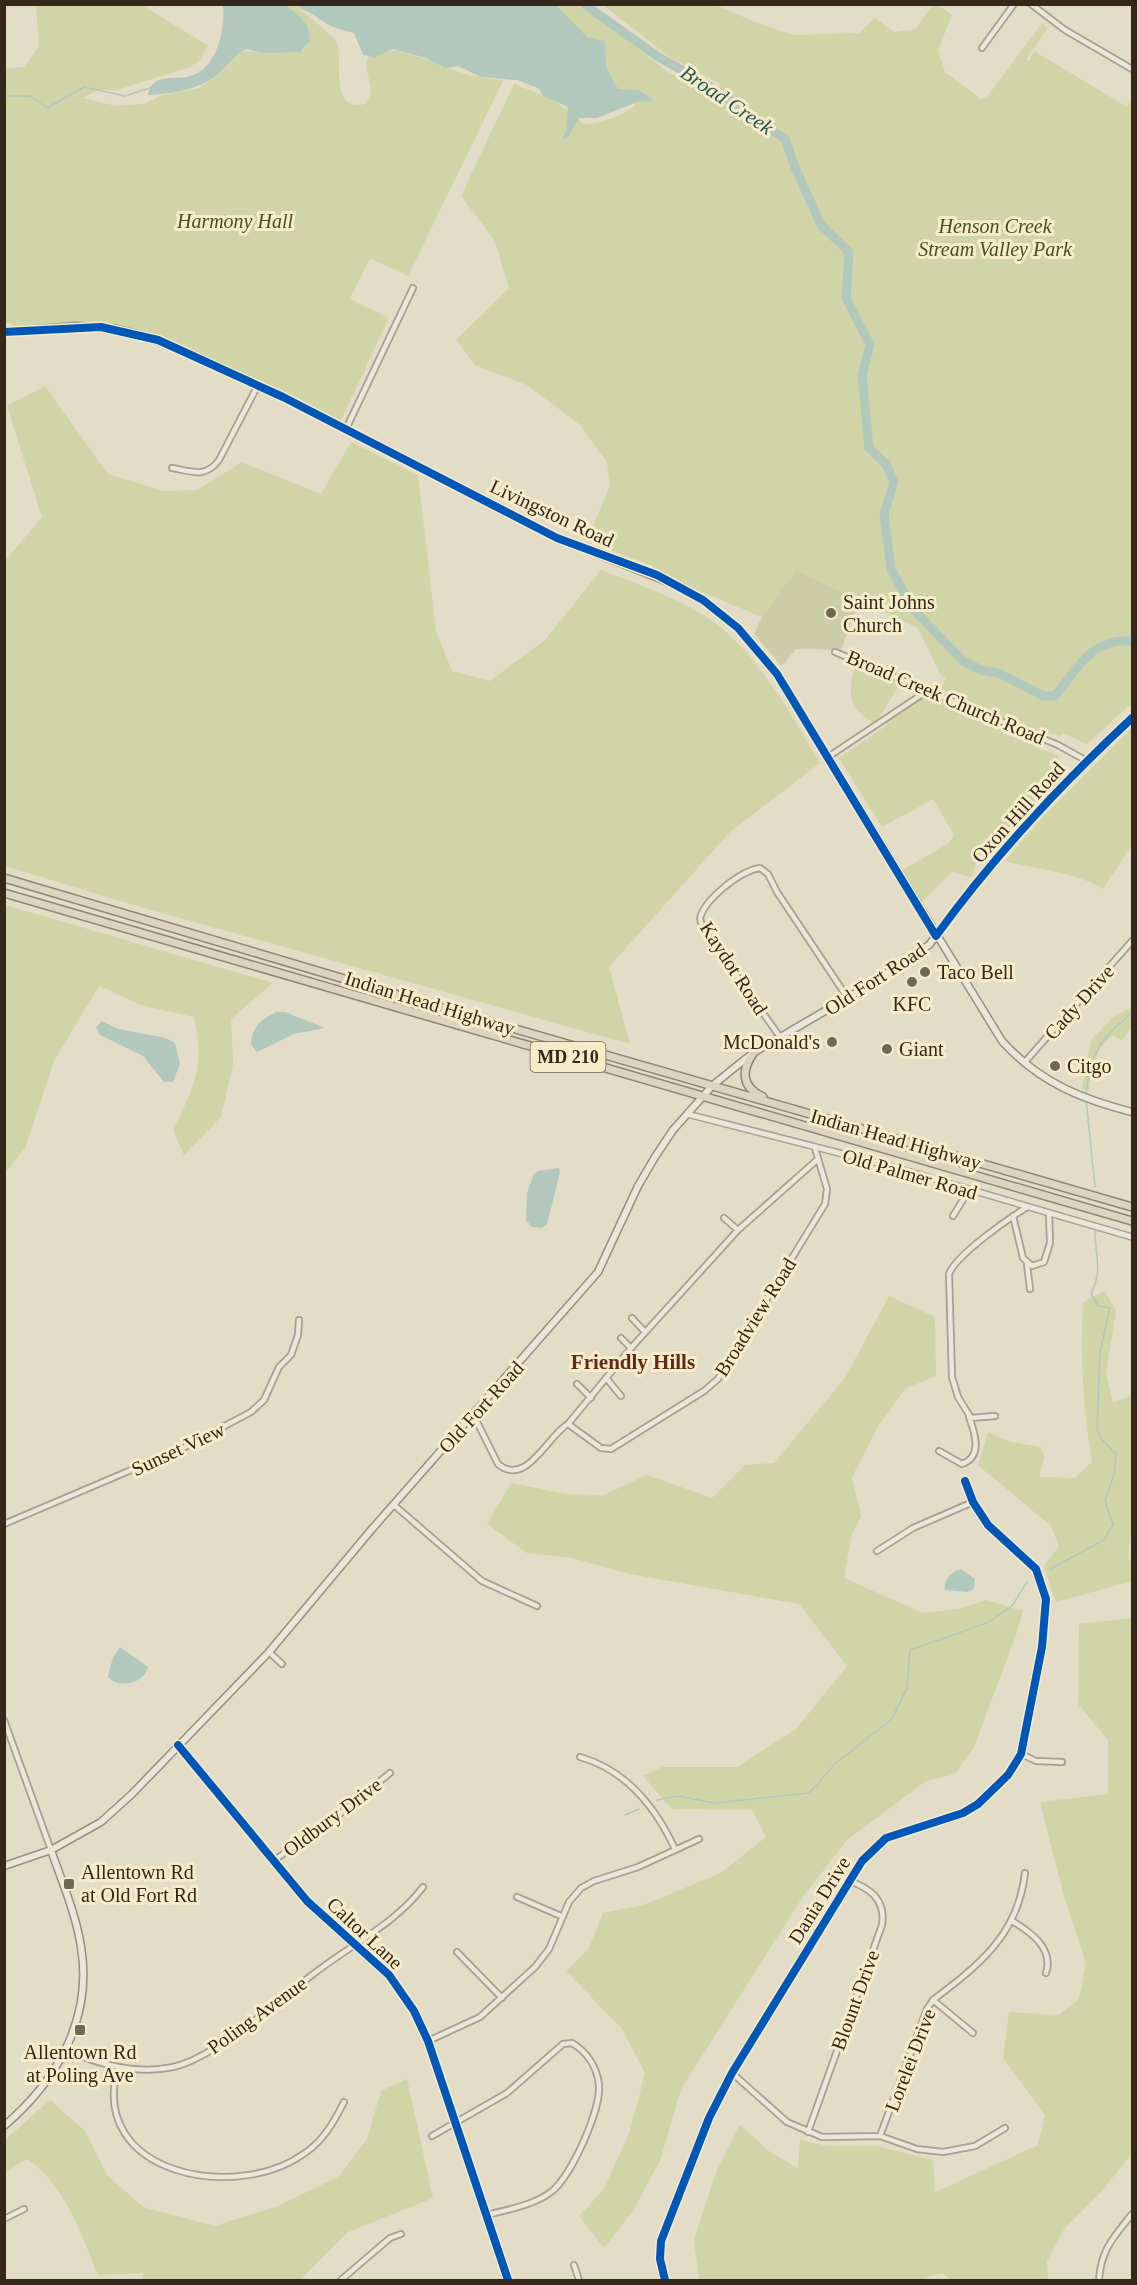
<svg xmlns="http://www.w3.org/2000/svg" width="1137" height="2285" font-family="Georgia,serif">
<rect width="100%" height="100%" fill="#e3dcc6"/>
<path fill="#d1d4a7" d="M 294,4 C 303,13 331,33 336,41 C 345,55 327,113 365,104 C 380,87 359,72 370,54 C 402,41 438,68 470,75 C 481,78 492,78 503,81 L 408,276 L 370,258 L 350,299 L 389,318 L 339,424 L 201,356 L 106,326 L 12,329 L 12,323 L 5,323 L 4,69 L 24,67 L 39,46 L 36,5 L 142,5 L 208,46 L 199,61 L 190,67 L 117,90 L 98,90 L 83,98 L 116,106 L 144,104 L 162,95 L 200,88 L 218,75 L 233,59 L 243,52 L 303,51 L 310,39 L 308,28 L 260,5 Z
M 547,5 L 575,5 L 597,16 L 668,72 L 716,95 L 720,84 L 671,58 L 603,5 L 716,5 L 752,21 L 793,35 L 859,33 L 875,18 L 894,32 L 915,29 L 933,5 L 938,5 L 952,15 L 938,50 L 945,72 L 981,99 L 987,97 L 1042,23 L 1048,28 L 1026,59 L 1029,61 L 1034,51 L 1127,107 L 1132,99 L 1132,703 L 1087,744 L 1062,733 L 1061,736 L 1031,730 L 1003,720 L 940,692 L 946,678 L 941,676 L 918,628 L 803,575 L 786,585 L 762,617 L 651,571 L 653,566 L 602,547 L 605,541 L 589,535 L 610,486 L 607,462 L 579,424 L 527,385 L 475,365 L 456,340 L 509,288 L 495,241 L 461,196 L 514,84 L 552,99 L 584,124 C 597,124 629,115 636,104 L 635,101 L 619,95 L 588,40 Z
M 45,386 L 108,474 L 164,491 L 197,490 L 242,462 L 321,494 L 351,442 L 418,475 L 436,631 L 452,671 L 490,681 L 545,640 L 601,570 C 637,584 696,604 724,630 C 765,667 792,716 820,763 L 730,832 L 609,967 L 630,1044 L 127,903 L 5,866 L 5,561 L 42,517 L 7,406 Z
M 856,663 L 900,684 L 875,724 C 846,707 848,692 856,663 Z
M 931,696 L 942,698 L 997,722 L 996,725 L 1005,734 L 1059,756 L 1047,793 L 990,856 L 981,851 L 971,877 L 952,872 L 920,904 L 901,871 L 949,843 L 954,835 L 933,799 L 882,827 L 839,758 L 887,725 L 886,722 C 899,712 915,699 931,696 Z
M 1132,728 L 1132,845 L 1103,889 C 1074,871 1038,870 1005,861 L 1042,818 Z
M 5,905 L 273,983 L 231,1019 L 233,1064 L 221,1117 L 184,1155 L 173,1131 C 194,1086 205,1066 194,1017 L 141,1005 L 99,986 L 54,1061 L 25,1148 L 5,1173 Z
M 1132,1007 L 1132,1027 L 1122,1040 L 1113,1035 C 1094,1049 1092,1070 1089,1091 L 1082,1089 L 1091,1040 L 1112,1018 Z
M 1105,1291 L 1116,1311 L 1106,1373 L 1113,1403 L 1132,1395 L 1132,1521 L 1128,1557 L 1132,1565 L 1132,1581 L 1056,1602 L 1044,1566 L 1059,1546 L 1051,1526 L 978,1465 L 988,1432 L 1010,1442 L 1041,1447 L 1044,1457 L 1039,1477 L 1075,1478 L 1092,1462 C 1083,1408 1080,1357 1083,1302 Z
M 889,1296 L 935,1317 L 936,1376 L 906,1388 L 878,1426 L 852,1477 L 861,1516 L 851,1537 L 844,1578 L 923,1613 L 959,1609 L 986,1600 L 1023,1611 L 1016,1635 L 974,1747 L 955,1774 L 926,1781 L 847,1840 L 802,1898 L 681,2089 L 660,2161 L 632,2212 L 604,2248 L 579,2216 L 604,2189 L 630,2131 L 645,2073 L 622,2029 L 566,1971 L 589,1948 L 603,1913 L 643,1905 L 721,1873 L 766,1837 L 752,1810 L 672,1809 L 643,1776 L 662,1767 L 737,1767 L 796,1729 L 847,1666 L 799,1604 L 630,1574 L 572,1558 L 527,1553 L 487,1524 L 511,1483 L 566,1494 L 604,1495 L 647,1475 L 712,1498 L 745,1465 L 774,1463 L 845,1378 Z
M 1132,1618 L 1132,2153 L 1102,2191 L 1064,2229 L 1047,2261 L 1048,2280 L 951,2280 L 942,2273 L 920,2280 L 699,2279 L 694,2240 L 717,2170 L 740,2125 L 770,2152 L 798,2168 L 800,2140 L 828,2146 L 877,2146 L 933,2160 L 935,2192 L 1038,2145 L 1045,2115 L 1003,2058 L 1009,2012 L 1059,2015 L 1079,1999 L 1086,1963 L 1064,1896 L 1040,1802 L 1108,1794 L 1108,1740 L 1078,1704 L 1079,1624 Z
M 407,2079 L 433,2198 L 348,2232 L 300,2280 L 142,2280 L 144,2273 L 98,2275 C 80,2232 66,2186 27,2159 L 5,2172 L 5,2140 L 50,2100 L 85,2131 L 107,2175 L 143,2207 L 215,2226 L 278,2206 L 338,2177 L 367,2139 L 381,2091 Z"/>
<path fill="#cccda8" d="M 796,571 L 859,600 L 841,650 L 796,649 L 782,666 L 754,634 L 762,617 Z"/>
<path fill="#b3c8bc" d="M 223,5 L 285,5 C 297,13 313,25 309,42 L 300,52 L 264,53 L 246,49 C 234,56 227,66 217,75 C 199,90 170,94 148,95 C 149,91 150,86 154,83 C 161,76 177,79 186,77 C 217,72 225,31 223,5 Z
M 297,5 L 556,5 L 587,37 L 605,41 L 606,67 L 618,89 L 639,90 L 654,101 L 637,102 L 597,118 L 579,118 L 568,138 L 562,140 L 566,132 L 568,107 L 543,96 L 538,88 L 517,80 L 481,77 L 458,66 L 445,68 L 426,58 L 393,49 L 374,57 L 363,55 L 354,33 C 335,28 330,27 314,15 C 307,10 302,11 297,5 Z
M 276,1012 L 285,1012 L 325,1028 L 294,1034 L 257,1052 L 251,1044 C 252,1026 261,1020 276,1012 Z
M 102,1021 L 118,1029 L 166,1038 L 175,1043 L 180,1064 L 173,1082 L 164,1082 L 143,1056 L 100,1035 L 96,1027 Z
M 559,1168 L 560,1173 L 547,1224 L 542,1228 L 532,1227 L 526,1220 L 527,1193 L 534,1174 L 538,1171 Z
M 961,1569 L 975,1579 L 974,1589 L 968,1592 L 945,1590 C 943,1580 952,1571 961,1569 Z
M 120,1647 L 148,1667 C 144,1684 119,1689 108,1677 L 113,1657 Z"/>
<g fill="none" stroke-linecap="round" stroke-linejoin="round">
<path stroke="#b3c8bc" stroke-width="1.5" d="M 4,96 L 30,96 L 47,108 L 84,87 L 125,96 L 150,88
M 1086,1094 C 1089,1054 1101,1038 1132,1013
M 1086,1099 L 1095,1187
M 1050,1569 L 1104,1540 L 1113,1524 L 1105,1501 L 1114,1475 L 1116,1454 L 1102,1440 L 1097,1429 L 1100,1352 L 1110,1308 L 1098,1306 L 1091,1294 C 1103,1269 1095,1257 1095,1230
M 657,1800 L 677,1796 L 715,1803 L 809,1793 L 836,1763 L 892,1719 L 907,1688 L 910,1650 L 987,1623 L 1012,1606 L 1027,1582
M 625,1815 L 639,1809"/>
<path stroke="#b3c8bc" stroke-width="9" d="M 584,4 L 657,56 L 703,82 L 785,139 L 794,165 L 821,225 L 849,252 L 846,298 L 870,345 L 862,375 L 869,448 L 886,464 L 894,482 L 884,514 L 891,569 L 913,609 L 963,661 L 981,670 L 999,673 L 1043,696 L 1055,696 C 1078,667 1092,638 1132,641"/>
<defs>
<path id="minor" d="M 1031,4 L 1065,30 L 1132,69
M 982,48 L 1014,4
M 346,429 L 413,288
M 172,468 C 191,471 205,479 219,460 L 258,385
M 835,652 L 1058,745 L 1087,761
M 828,757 L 930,689
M 780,1037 L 702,927 L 700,918 C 705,899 740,871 760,868 L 768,874 L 777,892 L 847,997
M 1024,1063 L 1132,941
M 953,1216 L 969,1190
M 1013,1216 L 1023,1258 L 1032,1266 L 1044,1262 L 1050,1243 L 1049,1213
M 724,1218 L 738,1230
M 1027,1264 L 1030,1289
M 632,1318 L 645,1332
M 621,1338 L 631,1348
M 607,1379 L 621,1396
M 577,1384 L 591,1398
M 474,1416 L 498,1464 C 526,1488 548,1435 568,1424 L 601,1448 L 611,1449 L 704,1391 L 718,1379 L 825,1204 L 827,1189 L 815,1148
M 995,1416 L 971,1418 L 958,1397 L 952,1377 L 949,1274 C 956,1255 1008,1219 1027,1207
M 568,1424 L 631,1348 L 738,1230 L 818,1159
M 939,1451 L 962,1464 C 983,1457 975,1433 969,1417
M 394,1505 L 482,1581 L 537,1606
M 4,1524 L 183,1448 L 251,1412 L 264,1400 L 279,1367 L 291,1355 L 298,1335 L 299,1320
M 877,1551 L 913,1528 L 973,1502
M 269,1652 L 282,1664
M 4,1720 L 51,1850
M 179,1745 L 307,1901 L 389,1975 L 414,2011 L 428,2041 L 508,2280
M 1021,1754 L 1036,1761 L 1062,1762
M 580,1757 C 626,1770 656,1808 675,1849
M 273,1861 L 330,1822 L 390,1773
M 517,1897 L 561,1916
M 1012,1921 C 1031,1932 1054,1949 1046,1973
M 457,1952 L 502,1998
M 933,2000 L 973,2033
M 428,2041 L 480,2017 L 535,1967 L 549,1949 L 569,1902 L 581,1888 L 594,1881 L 638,1867 L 699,1839
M 67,2050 C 100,2065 136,2075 173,2067 C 215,2058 280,1999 316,1972 C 351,1945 396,1923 423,1887
M 118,2067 C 87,2175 237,2203 305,2153 C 323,2141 334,2122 344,2102
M 732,2073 L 787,2122 L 822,2137 L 880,2136 L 917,2149 L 943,2152 L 975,2146 L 1005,2128
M 808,2132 L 882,1925 C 886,1901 871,1888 849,1881
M 432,2136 L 507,2093 L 563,2044 L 572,2043 C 587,2052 597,2067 599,2085 C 601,2110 571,2177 551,2192 C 534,2205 507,2210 486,2215
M 880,2136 L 927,2009 L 933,2000 C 979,1965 1018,1935 1025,1873
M 4,2219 L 24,2209
M 574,2265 L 579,2280
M 341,2280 L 390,2238 L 401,2234
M 665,2280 L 660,2259 L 661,2241 L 709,2118 L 732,2073 L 862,1861 L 886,1838 L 963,1813 L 978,1804 L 1008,1775 L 1021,1754 L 1042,1647 L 1046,1599 L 1036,1569 L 988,1525 L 973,1502 L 965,1481
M 1099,2280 C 1101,2249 1114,2237 1132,2214"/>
<path id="tertiary" d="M 687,1114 L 886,1165 L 1132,1237"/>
<path id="secondary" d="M 4,332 L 76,326 L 117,329 L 148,337 L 200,358 L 283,397 L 557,538 L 681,587 L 711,606 L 738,628 L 777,674 L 1002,1041 C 1039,1082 1081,1099 1132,1112
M 4,1866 L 51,1850 L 101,1822 L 132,1794 L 269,1652 L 372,1529 L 598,1272 L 638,1186 L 655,1157 L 673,1130 L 713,1085 L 753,1053 L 866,987 L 929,945 L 991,865 L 1030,819 L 1132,718
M 4,2126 C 57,2081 93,2018 81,1947 C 76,1914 62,1882 51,1850"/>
<path id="trunk" d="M 4,878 L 422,1002 L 1132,1207
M 4,893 L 1132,1221
M 754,1052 C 741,1070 741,1087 763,1097"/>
</defs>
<use href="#minor" stroke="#a7a091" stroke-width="8"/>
<use href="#tertiary" stroke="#a7a091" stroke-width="8"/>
<use href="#secondary" stroke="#979081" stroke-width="9"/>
<use href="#trunk" stroke="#8d8677" stroke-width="10"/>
<use href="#minor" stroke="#eae6d9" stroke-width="4.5"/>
<use href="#tertiary" stroke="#eae6d9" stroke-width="5"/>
<use href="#secondary" stroke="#eae6d9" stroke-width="6"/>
<use href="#trunk" stroke="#dcd4c0" stroke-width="7"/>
<defs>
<path id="cycleway" d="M 4,332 L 101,327 L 158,340 L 283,397 L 557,538 L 657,575 L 703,600 L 738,628 L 777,674 L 936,936 C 994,856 1060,785 1132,718
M 178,1745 L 307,1901 L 389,1975 L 414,2011 L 428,2041 L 508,2280
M 665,2280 L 660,2259 L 661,2241 L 709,2118 L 732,2073 L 862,1861 L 886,1838 L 963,1813 L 978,1804 L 1008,1775 L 1021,1754 L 1042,1647 L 1046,1599 L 1036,1569 L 988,1525 L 973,1502 L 965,1481"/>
</defs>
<use href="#cycleway" stroke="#f7ecca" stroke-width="11"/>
<use href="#cycleway" stroke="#0057b8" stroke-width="8"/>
</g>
<g fill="#726756" stroke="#f7ecca" stroke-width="2">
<circle cx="831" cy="613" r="6"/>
<circle cx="925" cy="972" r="6"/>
<circle cx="912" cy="982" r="6"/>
<circle cx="832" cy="1042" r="6"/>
<circle cx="887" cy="1049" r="6"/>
<circle cx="1055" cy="1066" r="6"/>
<rect x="63" y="1878" width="12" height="12" rx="3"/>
<rect x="74" y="2024" width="12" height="12" rx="3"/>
</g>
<g text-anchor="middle" stroke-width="6" stroke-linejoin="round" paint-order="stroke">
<rect fill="#f7ecca" stroke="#6f634f" stroke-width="1.5" x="530.5" y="1042" width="75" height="30" rx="4.5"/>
<g font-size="18" font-weight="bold" fill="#35281a">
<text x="568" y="1063">MD 210</text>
</g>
<g font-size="20" font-style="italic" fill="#43521f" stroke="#f7ecca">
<text x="235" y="228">Harmony Hall</text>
<text x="995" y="233">Henson Creek<tspan x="995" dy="23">Stream Valley Park</tspan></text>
</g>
<g font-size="20" fill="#35281a" stroke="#f7ecca">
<text transform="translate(552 513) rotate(25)" y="7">Livingston Road</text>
<text transform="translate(946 697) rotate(23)" y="7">Broad Creek Church Road</text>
<text transform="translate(1018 812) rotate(-48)" y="7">Oxon Hill Road</text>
<text transform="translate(734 968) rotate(57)" y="7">Kaydot Road</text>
<text transform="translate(875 979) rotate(-33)" y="7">Old Fort Road</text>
<text transform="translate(1079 1002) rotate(-48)" y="7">Cady Drive</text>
<text transform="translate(430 1003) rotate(17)" y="7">Indian Head Highway</text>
<text transform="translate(896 1139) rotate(16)" y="7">Indian Head Highway</text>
<text transform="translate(910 1174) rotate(16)" y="7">Old Palmer Road</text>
<text transform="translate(755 1317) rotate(-58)" y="7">Broadview Road</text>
<text transform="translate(481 1407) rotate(-48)" y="7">Old Fort Road</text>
<text transform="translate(178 1449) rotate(-25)" y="7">Sunset View</text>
<text transform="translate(332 1817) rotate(-37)" y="7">Oldbury Drive</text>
<text transform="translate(819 1900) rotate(-58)" y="7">Dania Drive</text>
<text transform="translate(365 1933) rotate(43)" y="7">Caltor Lane</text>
<text transform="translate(855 2000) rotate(-70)" y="7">Blount Drive</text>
<text transform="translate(257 2015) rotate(-36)" y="7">Poling Avenue</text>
<text transform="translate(910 2060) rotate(-69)" y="7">Lorelei Drive</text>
</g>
<g font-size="20" fill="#35281a" stroke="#f7ecca" text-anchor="start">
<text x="843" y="609">Saint Johns<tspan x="843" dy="23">Church</tspan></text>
<text x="937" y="979">Taco Bell</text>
<text x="912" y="1011" text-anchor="middle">KFC</text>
<text x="820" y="1049" text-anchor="end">McDonald's</text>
<text x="899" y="1056">Giant</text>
<text x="1067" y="1073">Citgo</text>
<text x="81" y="1879">Allentown Rd<tspan x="81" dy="23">at Old Fort Rd</tspan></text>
<text x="80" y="2059" text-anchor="middle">Allentown Rd<tspan x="80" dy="23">at Poling Ave</tspan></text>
</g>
<g font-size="21" font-style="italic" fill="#285655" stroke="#f7ecca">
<text transform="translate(727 100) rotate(34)" y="7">Broad Creek</text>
</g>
<g font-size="21" font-weight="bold" fill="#632a17" stroke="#f7ecca">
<text x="633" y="1369">Friendly Hills</text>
</g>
</g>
<rect width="1137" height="2285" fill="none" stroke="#35281a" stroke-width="12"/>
</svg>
